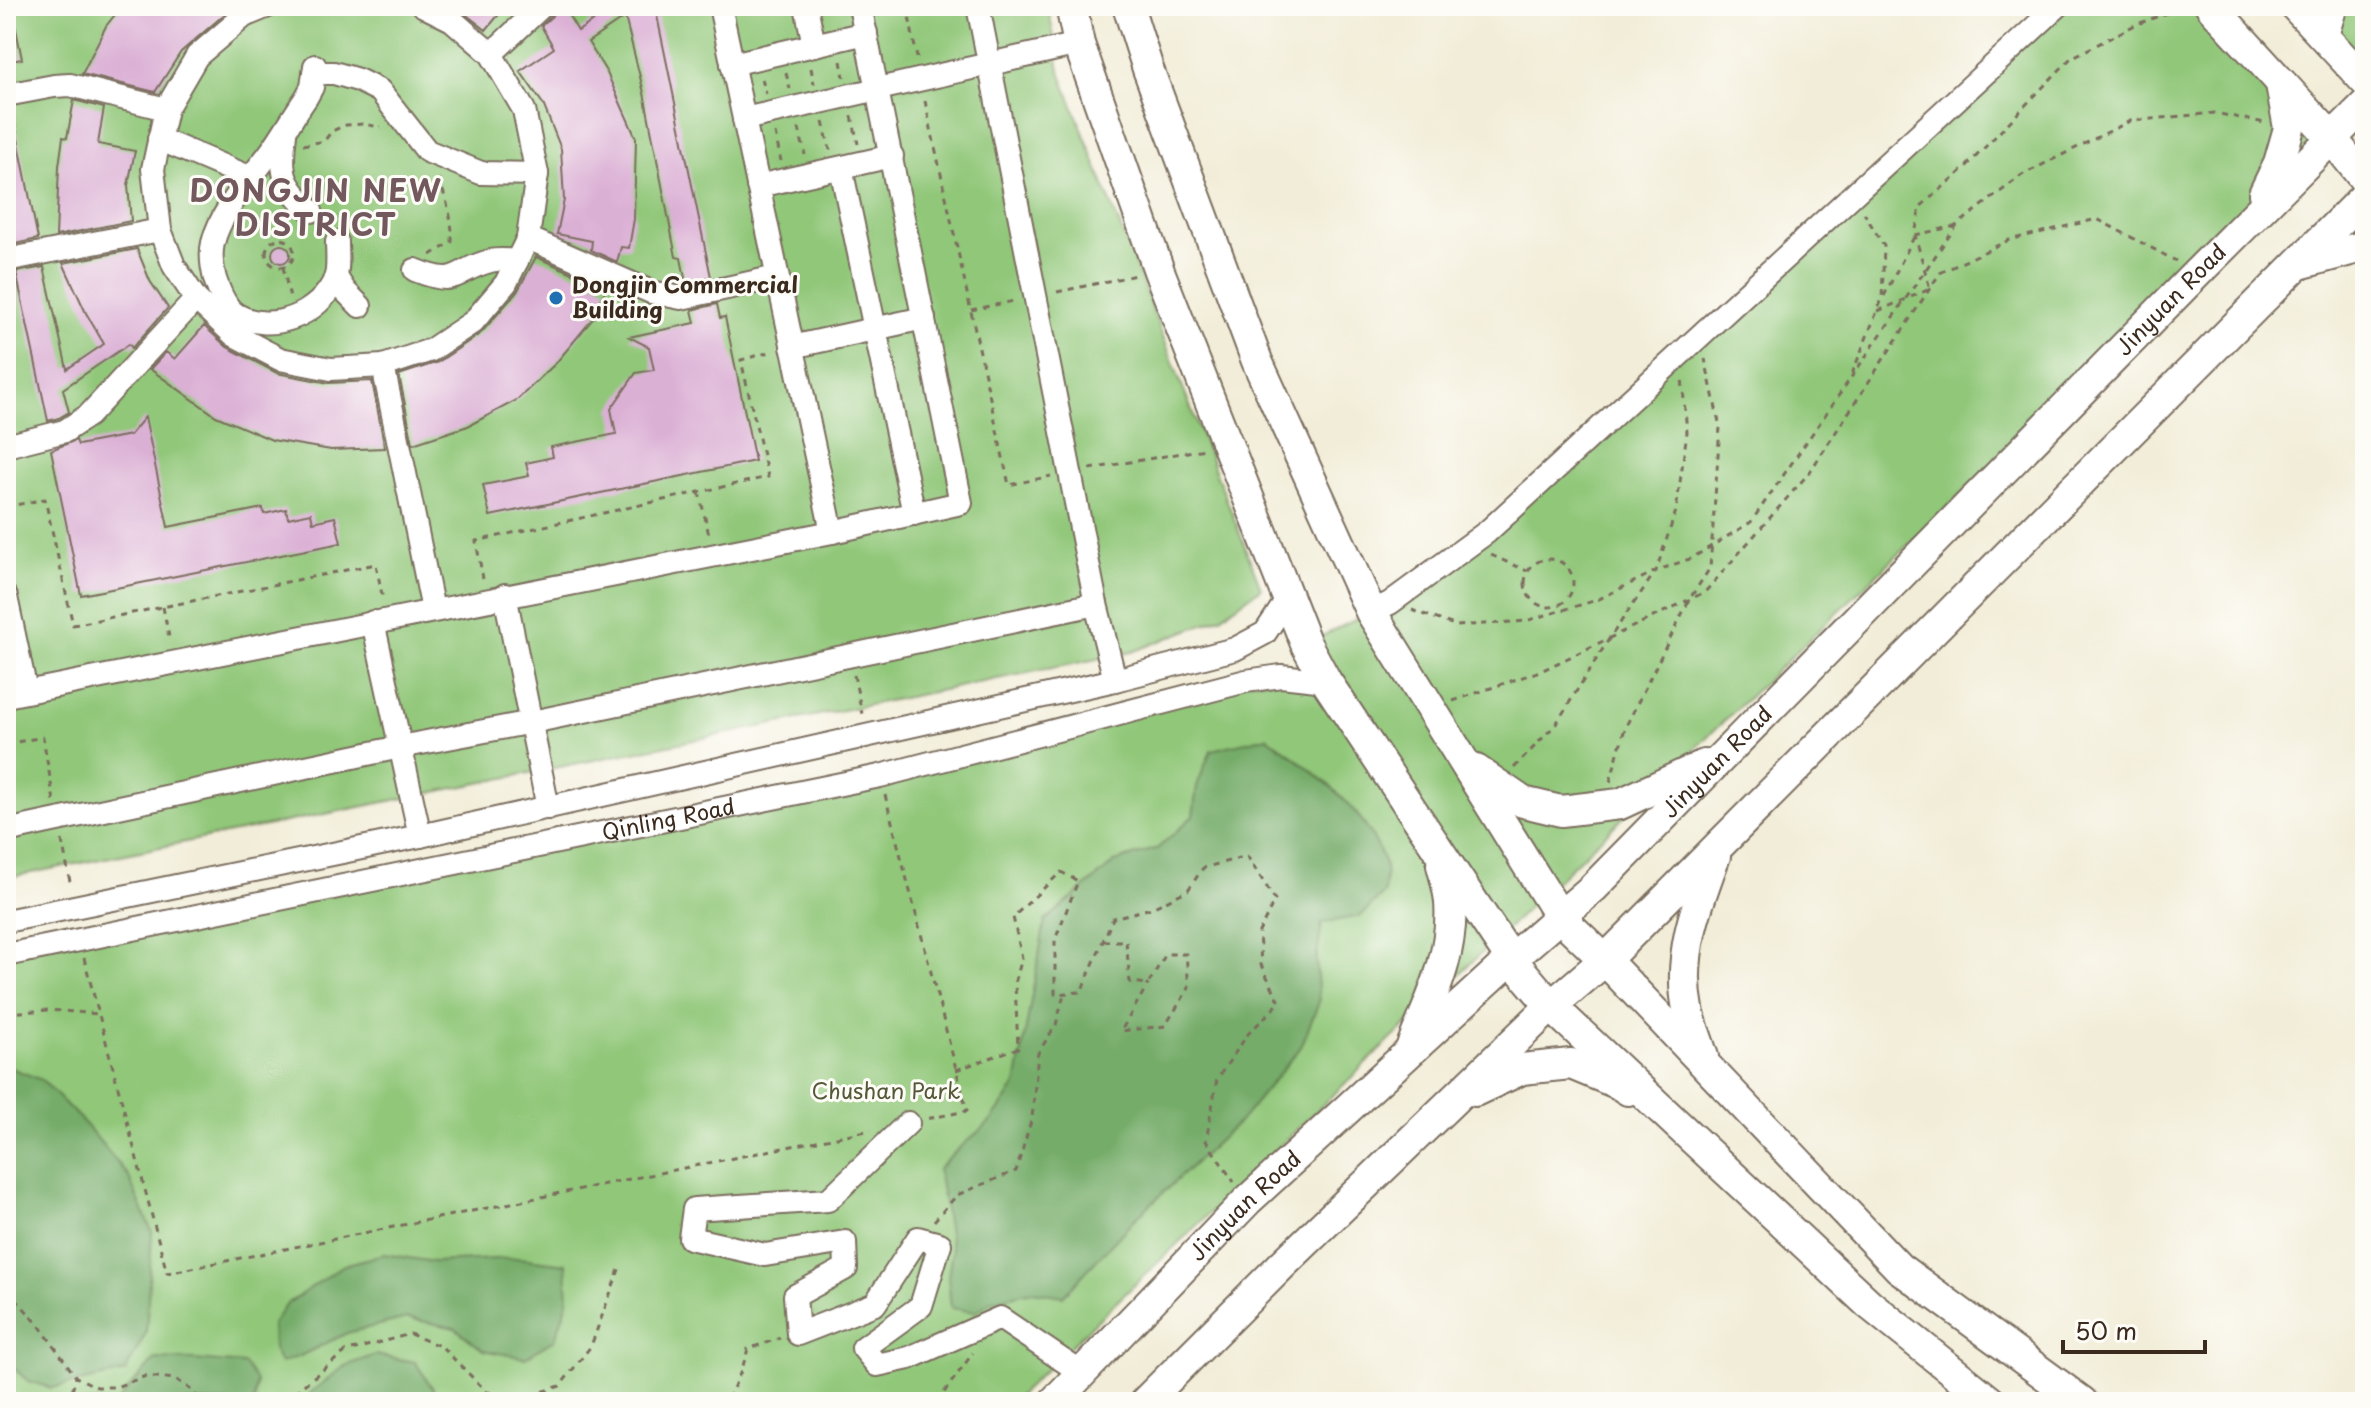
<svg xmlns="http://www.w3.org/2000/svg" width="2371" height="1408" font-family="'Playpen Sans',sans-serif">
<rect width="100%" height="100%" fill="#fdfcf7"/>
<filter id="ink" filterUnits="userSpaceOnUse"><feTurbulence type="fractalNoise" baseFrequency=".0125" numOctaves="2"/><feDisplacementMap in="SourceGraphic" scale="16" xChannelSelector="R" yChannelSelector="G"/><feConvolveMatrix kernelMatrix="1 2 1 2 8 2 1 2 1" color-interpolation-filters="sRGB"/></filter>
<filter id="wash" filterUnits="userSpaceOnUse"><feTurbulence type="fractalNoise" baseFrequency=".006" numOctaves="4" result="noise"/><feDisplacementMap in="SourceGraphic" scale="32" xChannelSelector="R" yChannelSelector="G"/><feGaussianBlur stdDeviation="1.8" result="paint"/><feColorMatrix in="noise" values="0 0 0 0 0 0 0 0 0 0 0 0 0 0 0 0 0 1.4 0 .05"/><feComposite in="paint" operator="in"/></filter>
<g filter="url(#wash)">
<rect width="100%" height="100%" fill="#f2edd8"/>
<path fill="#91c779" stroke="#66784c" stroke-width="2" d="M 6,6 L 1048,6 L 1061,75 L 1261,588 L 1221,617 L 1132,652 L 6,878 Z
M 2058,6 L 2211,6 L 2331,137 L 2254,214 L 1012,1402 L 6,1402 L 6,955 L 880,776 L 1246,681 L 1326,681 L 1306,644 L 1371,612 L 1487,532 Z
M 2295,6 L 2365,6 L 2365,81 Z"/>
<path fill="#74ac69" stroke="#586b44" stroke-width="2" d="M 1267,737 C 1312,770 1365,806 1384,862 C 1387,871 1385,884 1384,893 L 1361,916 L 1322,923 L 1316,961 L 1319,1002 L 1301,1047 L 1244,1117 L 1138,1216 L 1063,1296 L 1032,1291 L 993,1300 L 975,1312 L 951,1308 L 948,1277 L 952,1251 L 938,1169 L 959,1148 L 991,1121 L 1016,1085 L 1045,921 L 1115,862 L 1158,848 L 1193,816 L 1197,786 L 1211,750 Z
M 6,1066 L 42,1080 L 86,1125 L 128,1175 L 152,1232 L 146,1333 L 125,1372 L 51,1388 L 28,1381 L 6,1361 Z
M 384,1254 L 434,1262 L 518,1258 L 566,1264 L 568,1301 L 555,1339 L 525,1358 L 483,1350 L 455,1328 L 407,1318 L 347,1333 L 300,1356 L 280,1363 L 273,1349 L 272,1324 L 287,1304 L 344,1265 Z
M 375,1355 L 415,1362 L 434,1390 L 434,1402 L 308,1402 L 310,1393 L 345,1366 Z
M 155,1359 L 194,1360 L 244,1364 L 256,1381 L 254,1402 L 117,1402 Z"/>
<g id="blocks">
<path fill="#dbb0d5" d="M 122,6 L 234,6 L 181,52 L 155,92 L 82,74 L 106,26 Z
M 455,6 L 506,6 L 486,30 Z
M 556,6 L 563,6 L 578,31 L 615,6 L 655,6 L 711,277 L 686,283 L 681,258 L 676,257 L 644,93 L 625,17 L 588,42 L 607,73 L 636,138 L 634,219 L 629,248 L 621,247 L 617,262 L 591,250 L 592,241 L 557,234 L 564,200 L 561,149 L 543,104 L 520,71 L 554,48 L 541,26 L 552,16 Z
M 6,14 L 13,14 L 22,59 L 6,62 Z
M 74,100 L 104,108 L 98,144 L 135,151 L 128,185 L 131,221 L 56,236 L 59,166 L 63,137 L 67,138 Z
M 13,114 L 38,239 L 10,245 L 6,226 L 6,115 Z
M272 254a9 9 0 1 1 18 0a9 9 0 1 1-18 0Z
M 137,249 L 150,281 L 168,308 L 132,348 L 129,344 L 63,389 L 69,412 L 59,418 L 48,421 L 16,272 L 44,267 L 67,369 L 104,344 L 86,313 L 63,263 Z
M 536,257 L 607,288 L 596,308 L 600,310 L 556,363 L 517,400 L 468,426 L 413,444 L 399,375 L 438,362 L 481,333 L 517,292 Z
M 717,304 L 720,318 L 725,317 L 755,461 L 490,516 L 483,485 L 529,476 L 526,463 L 553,457 L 551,447 L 616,434 L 611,409 L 636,373 L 654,370 L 649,347 L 629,337 L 695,323 L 692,310 Z
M 204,326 L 227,347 L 277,373 L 329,383 L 372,381 L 385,448 L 331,450 L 272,440 L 216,416 L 150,369 L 166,352 L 175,359 Z
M 145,417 L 168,527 L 263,508 L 264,514 L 286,509 L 288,518 L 311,513 L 313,522 L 335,517 L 341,543 L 81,595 L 51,450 L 76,440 L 78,445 L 130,435 Z"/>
</g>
</g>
<g filter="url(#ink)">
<use href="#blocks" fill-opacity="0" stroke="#7b6e5f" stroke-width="2"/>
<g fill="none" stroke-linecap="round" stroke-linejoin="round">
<defs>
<g id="minor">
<path d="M 268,6 L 244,16 L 197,56 L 166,109 L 153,169 L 160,230 L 174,266 L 196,299 L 234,335 L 280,359 L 331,369 L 383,366 L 431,350 L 473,322 L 506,283 L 528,238 L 537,174 L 524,110 L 491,54 L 452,20 L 424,6"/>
<path d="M 978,6 L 1096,604 L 1115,680"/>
<path d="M 2326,39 L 2336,6"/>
<path d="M 814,45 L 866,33"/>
<path d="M 491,54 L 542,6"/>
<path d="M 732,64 L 814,45 L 806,6"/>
<path d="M 315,66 L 312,87 L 306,98 C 294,115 284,133 272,150 C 253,176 220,211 213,243 C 210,255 212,267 215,279 C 219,291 225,308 237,315 C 271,334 320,315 335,279 C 339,269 337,253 337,242"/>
<path d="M 314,73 L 334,73 L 358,80 L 380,91 L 427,151 L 481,173 L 537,174"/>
<path d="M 6,95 L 54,86 L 70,85 L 166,109"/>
<path d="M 744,119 L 1079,44"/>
<path d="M 285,134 C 280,174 282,183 311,211"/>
<path d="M 159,139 L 251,178"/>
<path d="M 841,168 L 914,514"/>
<path d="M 758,186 L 892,156"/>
<path d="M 528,238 L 651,292 L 681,298 L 777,277"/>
<path d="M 6,260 L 160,230"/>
<path d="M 415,270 C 460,288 452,271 490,261 C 498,259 509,260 517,261"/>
<path d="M 336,277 L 345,291 L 360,306"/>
<path d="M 792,347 L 924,318"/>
<path d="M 383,366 L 433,610"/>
<path d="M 6,446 L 65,431 L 89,415 L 196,299"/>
<path d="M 832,532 L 961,503 L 860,6"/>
<path d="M 505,595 L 548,808"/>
<path d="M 6,597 L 26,691"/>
<path d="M 1371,612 L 1390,603 L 1487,532 L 2058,6"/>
<path d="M 373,622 L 420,836"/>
<path d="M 6,696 L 832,532 L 720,6"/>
<path d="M 6,831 L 400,747 L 532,722 L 1096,604"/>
<path d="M 6,921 L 420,836 L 1115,680 L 1235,649 L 1265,633 L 1289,597"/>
<path id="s1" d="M 6,955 L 880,776 L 1246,681 L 1281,676 L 1326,681"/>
<path d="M 908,1123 L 828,1200 L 694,1209 L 690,1238 L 765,1255 L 845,1242 L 846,1268 L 795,1296 L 798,1334 L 875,1304 L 918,1238 L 940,1244 L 921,1306 L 863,1348 L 877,1365 L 909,1358 L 1000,1318 L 1083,1374"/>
</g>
<g id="major">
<path d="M 1071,6 L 1079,44 L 1159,271 L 1306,644 L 1326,681 L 1511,959 L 1551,1006 L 1869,1304 L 1991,1402"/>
<path d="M 1128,6 L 1148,69 L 1257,361 L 1371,612 L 1560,917 L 1605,960 L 1899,1268 L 2082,1402"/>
<path d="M 2211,6 L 2331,137 L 2365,180"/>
<path d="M 2295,6 L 2365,81"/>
<path d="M 2264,194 L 2279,163 L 2289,128 L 2281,84"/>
<path d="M 2299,264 L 2365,246"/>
<path d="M 1476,770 L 1523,802 L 1561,811 L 1620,804 L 1704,765"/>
<path d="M 1412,1046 C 1431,999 1454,954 1450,902 C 1449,890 1445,877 1442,865"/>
<path d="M 1703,1057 C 1698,1041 1691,1025 1688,1009 C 1677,956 1697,904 1715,856"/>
<path d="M 1475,1091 L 1522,1069 L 1571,1064 L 1619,1084 L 1628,1090"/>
<path id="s2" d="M 1054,1402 L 1247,1201 L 1511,959 L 1593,888 L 2197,273 L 2365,105"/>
<path d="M 1145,1402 L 1283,1264 L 1551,1006 L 1605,960 L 2365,196"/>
</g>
</defs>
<use href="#minor" stroke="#7b6e5f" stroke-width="26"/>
<use href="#major" stroke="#7b6e5f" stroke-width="34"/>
<path stroke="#7b6e5f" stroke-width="3" stroke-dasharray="6 6" stroke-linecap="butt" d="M 907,6 L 917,58
M 841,61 L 844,77
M 811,68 L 814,84
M 786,73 L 790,89
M 762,79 L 766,94
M 925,101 L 1009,485 L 1051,476
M 852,116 L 858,144
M 823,122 L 830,150
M 799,128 L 805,155
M 775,133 L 781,161
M 303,145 L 324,141 L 332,131 L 346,125 L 363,124 L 381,127
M 1956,226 L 1915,235 L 1920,207 L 1964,169 L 2071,58 L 2135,25 L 2185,6
M266 253a14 14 0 1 1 28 0a14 14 0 1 1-28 0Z
M 431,255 L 452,242 C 453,218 446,199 438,177
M 283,267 L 290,298
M 1057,292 L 1136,275
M 1884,296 L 1915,235
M 971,310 L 1014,301
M 1878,311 L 1930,289 L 1915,235
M 1852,374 L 1882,299 L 1884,246 L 1864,213
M 1090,469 L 1205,449
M 699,492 L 709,535
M 6,507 L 45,499 L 73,625 L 376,564 L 383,600
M 1491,555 L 1527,571
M1525 583a24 24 0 1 1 48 0a24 24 0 1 1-48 0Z
M 483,579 L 476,541 L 768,477 L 741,360 L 774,351
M 163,607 L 170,642
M 1412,610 L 1457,626 L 1526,621 L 1597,600 L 1656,571 L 1692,558 L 1751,522 L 1956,226 L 2022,175 L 2130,121 L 2215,113 L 2265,123
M 854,675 L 862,714
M 1453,701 L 1543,670 L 1705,592 L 1809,473 L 1940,273 L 2009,240 L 2097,219 L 2176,261
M 6,744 L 43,737 L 54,801
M 1514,768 L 1556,724 L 1609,639 L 1656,571 L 1676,511 L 1687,432 L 1682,378
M 1610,782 L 1625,728 L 1689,600 L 1710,568 L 1720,427 L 1705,359
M 885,795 L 967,1111 L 926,1119
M 62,840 L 71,887
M 1103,941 L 1126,941 L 1130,982 L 1148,984 L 1166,954 L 1186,954 L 1189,988 L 1165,1026 L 1121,1031 L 1148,984
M 84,958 L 167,1273 L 871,1130
M 6,1013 L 49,1010 L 100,1014
M 956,1070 L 1018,1048 L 1015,983 L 1022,958 L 1013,917 L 1061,872 L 1078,881 L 1055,940 L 1055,994 L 1081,992 L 1113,918 L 1152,908 L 1188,890 L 1203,868 L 1247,856 L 1275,900 L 1259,932 L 1261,965 L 1280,1002 L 1248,1034 L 1217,1079 L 1206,1141 L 1234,1182
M 934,1221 L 957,1195 L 1016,1171 L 1032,1118 L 1038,1053 L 1056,1025 L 1064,994
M 6,1292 L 12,1295 L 39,1325 L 76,1377 L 97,1387 L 116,1387 L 146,1376 L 176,1379 L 195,1393 L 199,1402
M 69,1402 L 76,1377
M 288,1402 L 290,1396 L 345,1352 L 410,1334 L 442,1347 L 487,1392 L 523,1398 L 560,1386 L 591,1346 L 621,1264
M 716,1402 L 729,1397 L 742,1369 L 748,1349 L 780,1338
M 937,1402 L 973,1353"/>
<use href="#minor" stroke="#fff" stroke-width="22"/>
<use href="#major" stroke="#fff" stroke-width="30"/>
</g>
</g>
<circle fill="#1f6fb2" stroke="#fdfcf7" stroke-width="3" cx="556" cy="298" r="8"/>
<g text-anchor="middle" stroke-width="6" stroke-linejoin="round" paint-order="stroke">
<g font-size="22" font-weight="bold" fill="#3b2a1e" stroke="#fdfcf7" text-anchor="start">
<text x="572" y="293">Dongjin Commercial<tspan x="572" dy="25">Building</tspan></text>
</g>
<g font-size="22" fill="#3b2a1e" stroke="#fdfcf7">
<text dy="8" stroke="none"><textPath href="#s2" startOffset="1570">Jinyuan Road</textPath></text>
<text dy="8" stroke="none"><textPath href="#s2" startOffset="922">Jinyuan Road</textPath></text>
<text dy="8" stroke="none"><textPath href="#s1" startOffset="676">Qinling Road</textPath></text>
<text dy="8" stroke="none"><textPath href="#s2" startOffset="274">Jinyuan Road</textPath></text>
</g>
<g font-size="22" fill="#555939" stroke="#fdfcf7">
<text x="886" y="1099">Chushan Park</text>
</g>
<g font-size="30" font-weight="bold" letter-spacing="2" fill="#73595e" stroke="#fdfcf7">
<text x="316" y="202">DONGJIN NEW<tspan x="316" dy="34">DISTRICT</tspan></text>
</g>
</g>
<rect width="2371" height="1408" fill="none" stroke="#fdfcf7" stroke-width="32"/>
<path d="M2063 1340v12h142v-12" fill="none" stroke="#3b2a1e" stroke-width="4"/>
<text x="2075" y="1340" font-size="24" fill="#3b2a1e" stroke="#fdfcf7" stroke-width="6" paint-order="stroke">50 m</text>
</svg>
